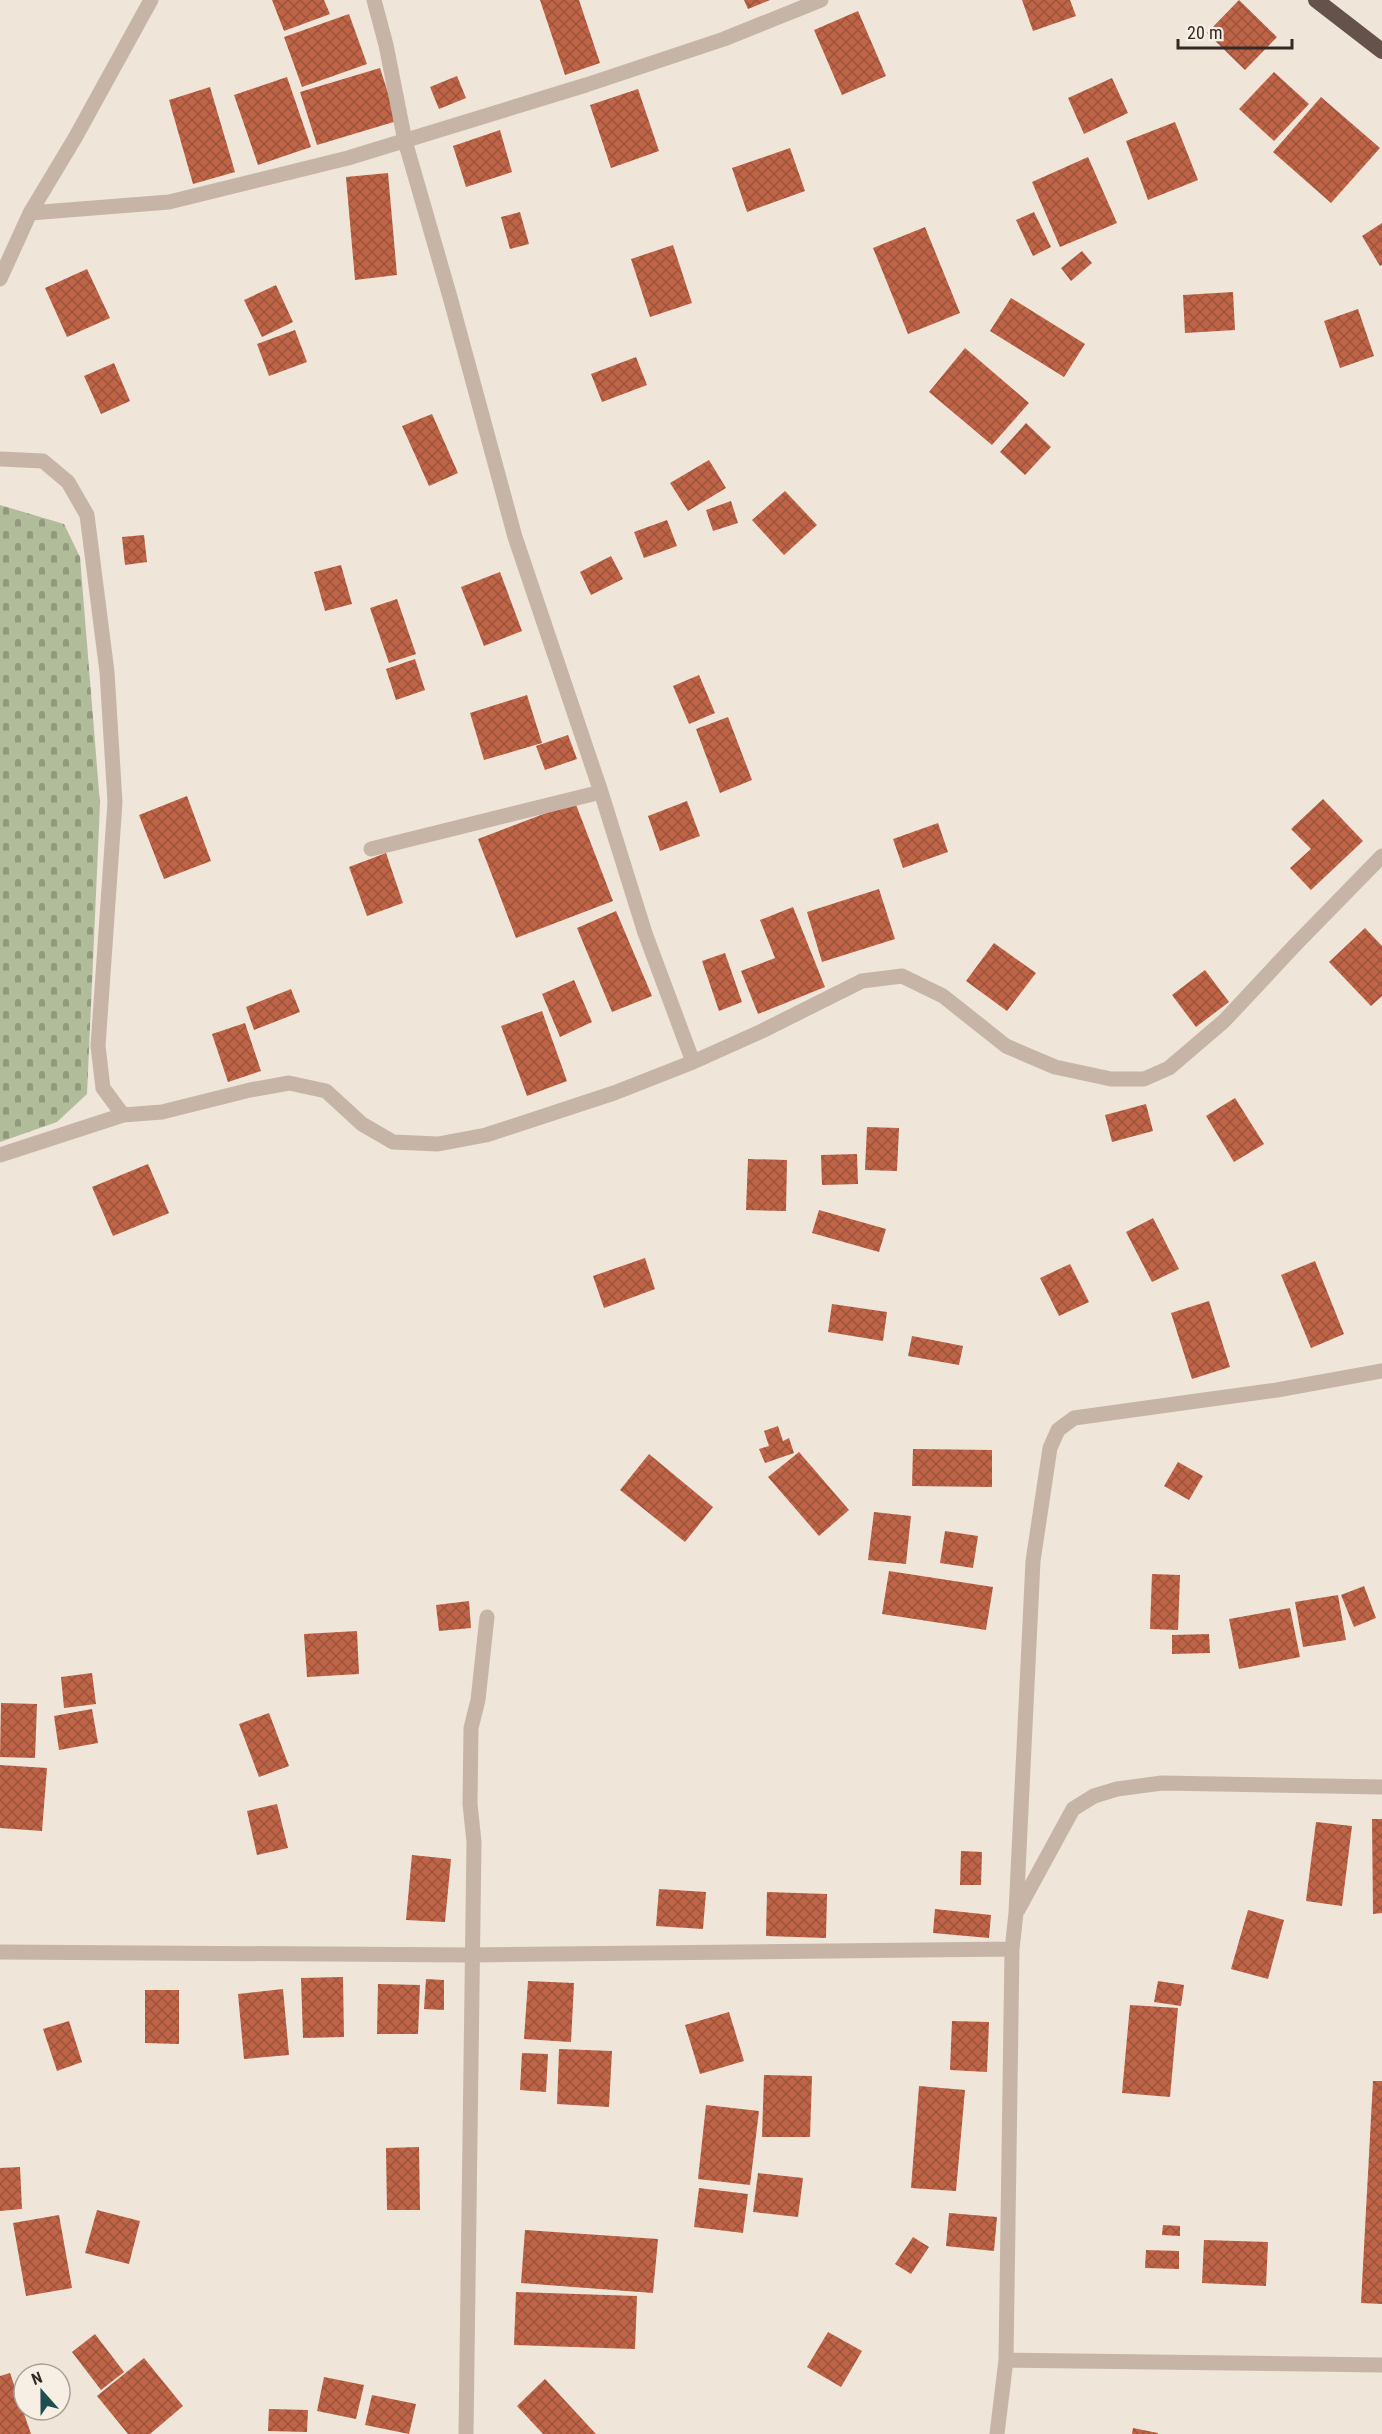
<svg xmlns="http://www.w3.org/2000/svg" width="1382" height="2434" font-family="'Roboto Condensed',sans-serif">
<defs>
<pattern id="cemetery-stones" width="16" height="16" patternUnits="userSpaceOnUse" patternTransform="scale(1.5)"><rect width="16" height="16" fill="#b1bd9a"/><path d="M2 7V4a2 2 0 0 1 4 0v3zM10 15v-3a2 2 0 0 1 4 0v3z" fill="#919a7d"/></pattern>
<pattern id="building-cross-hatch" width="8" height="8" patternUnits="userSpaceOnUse" patternTransform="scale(1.5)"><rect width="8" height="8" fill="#bf6447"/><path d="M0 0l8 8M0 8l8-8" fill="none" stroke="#9c533b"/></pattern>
</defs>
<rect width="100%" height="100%" fill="#efe5d9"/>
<path fill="url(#cemetery-stones)" d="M 0,505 L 64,524 L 80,557 L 100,804 L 87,1094 L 57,1122 L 0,1142 Z"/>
<path fill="url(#building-cross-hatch)" d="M 272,0 L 324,0 L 330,14 L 284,31 Z
M 540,0 L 579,0 L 600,63 L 565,75 Z
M 744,0 L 770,0 L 748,9 Z
M 1022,0 L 1070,0 L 1076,16 L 1033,31 Z
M 1239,0 L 1277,37 L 1245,70 L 1207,33 Z
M 858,11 L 886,76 L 842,95 L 814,30 Z
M 349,14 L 367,64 L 302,87 L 284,37 Z
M 380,68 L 397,121 L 317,145 L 300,92 Z
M 1274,72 L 1309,104 L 1274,141 L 1239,109 Z
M 457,76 L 466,98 L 439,109 L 430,87 Z
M 287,77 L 311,147 L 258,165 L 234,95 Z
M 1112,78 L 1128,113 L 1084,134 L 1068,98 Z
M 210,87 L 235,172 L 193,184 L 169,100 Z
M 638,89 L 659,151 L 611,168 L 590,105 Z
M 1321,97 L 1380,148 L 1331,203 L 1273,152 Z
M 1175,122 L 1198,180 L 1148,200 L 1126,141 Z
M 500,130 L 512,172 L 466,187 L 453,146 Z
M 790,148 L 805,191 L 747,212 L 732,168 Z
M 1088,157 L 1117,223 L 1060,247 L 1032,182 Z
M 388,173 L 397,275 L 355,280 L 346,177 Z
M 520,212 L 529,244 L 510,249 L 501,217 Z
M 1034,212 L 1051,247 L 1033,256 L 1016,220 Z
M 1382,223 L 1382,265 L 1380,266 L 1362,236 Z
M 925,227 L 960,313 L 908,334 L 873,248 Z
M 673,245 L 692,303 L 650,317 L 631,259 Z
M 1082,251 L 1092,263 L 1071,281 L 1061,268 Z
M 87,269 L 110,318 L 67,337 L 45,288 Z
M 276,285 L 293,322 L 262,337 L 244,300 Z
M 1233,292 L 1235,330 L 1185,333 L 1183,295 Z
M 1011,298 L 1085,344 L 1064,377 L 990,331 Z
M 1358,309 L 1374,356 L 1340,368 L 1324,321 Z
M 295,330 L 307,362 L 269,376 L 257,344 Z
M 965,348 L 1029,403 L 992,445 L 929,392 Z
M 636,357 L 647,385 L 602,402 L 591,374 Z
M 114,363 L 130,401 L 101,414 L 84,376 Z
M 432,414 L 458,473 L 429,486 L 402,426 Z
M 1026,423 L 1051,447 L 1025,475 L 1000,452 Z
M 709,460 L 726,488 L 688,511 L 670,483 Z
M 785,491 L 817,525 L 784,555 L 752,520 Z
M 731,501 L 738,523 L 713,531 L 706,510 Z
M 667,520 L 677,546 L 644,558 L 634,532 Z
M 144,535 L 147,562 L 125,565 L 122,537 Z
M 611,556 L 623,579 L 591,595 L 580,572 Z
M 341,565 L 352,604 L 325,611 L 314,572 Z
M 500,572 L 522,631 L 484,646 L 461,587 Z
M 397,599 L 416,654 L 389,663 L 370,608 Z
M 415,659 L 425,690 L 396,700 L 386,669 Z
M 699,675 L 715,713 L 689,724 L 673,686 Z
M 527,695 L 542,743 L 484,760 L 470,713 Z
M 728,717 L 752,780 L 720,793 L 696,729 Z
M 568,735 L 577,759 L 545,770 L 536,746 Z
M 187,796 L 211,861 L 164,879 L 139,815 Z
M 1323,799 L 1363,841 L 1311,890 L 1290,868 L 1311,849 L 1291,829 Z
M 687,801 L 700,836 L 660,851 L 648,816 Z
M 575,802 L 613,901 L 516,938 L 478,839 Z
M 938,823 L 948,852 L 903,868 L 893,839 Z
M 386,853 L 403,903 L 367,916 L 349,867 Z
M 879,889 L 895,939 L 822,962 L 807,912 Z
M 793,907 L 825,987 L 758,1014 L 741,971 L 775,958 L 760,920 Z
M 616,911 L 652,996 L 612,1012 L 577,928 Z
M 1365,928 L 1382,946 L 1382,996 L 1371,1006 L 1329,962 Z
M 994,943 L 1036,973 L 1007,1011 L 966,981 Z
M 725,953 L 742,1002 L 719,1011 L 702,961 Z
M 1205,970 L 1229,1002 L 1196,1027 L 1172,995 Z
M 574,980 L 592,1022 L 560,1037 L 542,994 Z
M 291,989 L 300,1012 L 254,1030 L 246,1007 Z
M 542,1011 L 567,1081 L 527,1096 L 501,1026 Z
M 245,1023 L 261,1071 L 228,1082 L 212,1034 Z
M 1235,1098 L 1264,1144 L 1234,1162 L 1206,1116 Z
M 1146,1104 L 1153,1131 L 1112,1142 L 1105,1115 Z
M 867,1127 L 899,1128 L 897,1171 L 865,1170 Z
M 857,1154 L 858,1184 L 822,1185 L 821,1155 Z
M 748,1159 L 787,1160 L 786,1211 L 746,1210 Z
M 148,1164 L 169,1213 L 113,1236 L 92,1187 Z
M 819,1210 L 886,1229 L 879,1252 L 812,1233 Z
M 1153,1218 L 1179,1269 L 1152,1282 L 1126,1232 Z
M 645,1258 L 655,1289 L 604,1308 L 593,1276 Z
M 1315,1261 L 1344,1334 L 1311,1348 L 1281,1275 Z
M 1070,1264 L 1089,1302 L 1059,1316 L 1040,1278 Z
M 1209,1301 L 1230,1367 L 1192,1379 L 1171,1313 Z
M 832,1304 L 887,1312 L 883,1341 L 828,1332 Z
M 912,1336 L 963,1346 L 959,1365 L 908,1356 Z
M 778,1426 L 783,1441 L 789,1438 L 794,1453 L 765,1463 L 759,1449 L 769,1446 L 764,1431 Z
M 913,1449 L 992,1450 L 992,1487 L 912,1486 Z
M 799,1452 L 849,1510 L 819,1536 L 768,1477 Z
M 649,1454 L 713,1507 L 685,1542 L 620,1490 Z
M 1178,1462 L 1203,1476 L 1189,1500 L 1164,1486 Z
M 874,1512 L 911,1516 L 906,1564 L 868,1560 Z
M 945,1531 L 978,1536 L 973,1568 L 940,1563 Z
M 889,1571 L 993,1587 L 986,1630 L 882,1614 Z
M 1152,1574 L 1180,1575 L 1178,1630 L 1150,1629 Z
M 1364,1586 L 1376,1618 L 1354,1627 L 1341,1595 Z
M 1338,1595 L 1346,1640 L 1303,1647 L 1295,1602 Z
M 469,1601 L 471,1628 L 439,1631 L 436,1605 Z
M 1290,1608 L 1300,1657 L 1239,1669 L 1229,1619 Z
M 357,1631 L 359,1674 L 307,1677 L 304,1634 Z
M 1209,1634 L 1210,1653 L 1172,1654 L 1172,1635 Z
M 92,1673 L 96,1704 L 64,1708 L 61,1677 Z
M 1,1703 L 37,1704 L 35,1758 L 0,1757 Z
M 92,1709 L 98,1743 L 59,1750 L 54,1716 Z
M 269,1713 L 289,1766 L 259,1777 L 239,1724 Z
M 0,1765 L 47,1768 L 42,1831 L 0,1828 Z
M 277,1804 L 288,1848 L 257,1855 L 247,1811 Z
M 1372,1819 L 1382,1819 L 1382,1913 L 1373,1914 Z
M 1316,1822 L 1352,1826 L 1342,1906 L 1306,1901 Z
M 961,1851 L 982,1852 L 981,1885 L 960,1885 Z
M 412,1855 L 451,1859 L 445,1922 L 406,1920 Z
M 659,1889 L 706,1892 L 703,1929 L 656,1926 Z
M 767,1892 L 827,1894 L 826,1938 L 766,1936 Z
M 935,1909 L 991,1915 L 989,1938 L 933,1933 Z
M 1248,1910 L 1284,1920 L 1268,1979 L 1231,1969 Z
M 343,1977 L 344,2037 L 303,2038 L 301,1978 Z
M 426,1979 L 444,1980 L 444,2010 L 424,2009 Z
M 528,1981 L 574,1983 L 571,2042 L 524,2039 Z
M 1158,1981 L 1184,1985 L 1181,2006 L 1154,2002 Z
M 378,1984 L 420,1985 L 418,2034 L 377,2034 Z
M 283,1989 L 289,2055 L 244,2059 L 238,1994 Z
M 145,1990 L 179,1990 L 179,2044 L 145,2043 Z
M 1130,2005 L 1178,2008 L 1170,2097 L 1122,2093 Z
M 729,2012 L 744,2061 L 700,2074 L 685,2025 Z
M 69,2021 L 82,2062 L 57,2071 L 43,2029 Z
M 952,2021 L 989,2022 L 987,2072 L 950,2070 Z
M 559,2049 L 612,2051 L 609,2107 L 557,2104 Z
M 522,2053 L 548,2054 L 546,2092 L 520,2090 Z
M 764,2075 L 812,2076 L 810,2137 L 762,2137 Z
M 1373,2081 L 1382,2081 L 1382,2304 L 1361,2303 Z
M 919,2086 L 965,2090 L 956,2191 L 911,2188 Z
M 706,2105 L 759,2111 L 750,2185 L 698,2179 Z
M 419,2147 L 420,2210 L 387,2210 L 386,2148 Z
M 20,2167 L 22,2209 L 0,2211 L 0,2168 Z
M 758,2173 L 803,2178 L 798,2217 L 753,2212 Z
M 699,2188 L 748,2194 L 743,2233 L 694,2227 Z
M 97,2210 L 140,2221 L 129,2264 L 85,2253 Z
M 949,2213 L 997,2217 L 994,2251 L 946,2246 Z
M 59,2215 L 72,2288 L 26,2296 L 13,2223 Z
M 1163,2225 L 1180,2226 L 1180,2236 L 1162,2235 Z
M 525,2230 L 658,2239 L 653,2293 L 521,2283 Z
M 913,2237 L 929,2247 L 911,2274 L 895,2264 Z
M 1204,2240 L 1268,2242 L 1266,2286 L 1202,2283 Z
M 1146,2250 L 1179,2251 L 1179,2269 L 1145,2268 Z
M 516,2292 L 637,2296 L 635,2349 L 514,2345 Z
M 828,2332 L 862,2351 L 841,2387 L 807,2367 Z
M 95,2334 L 124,2372 L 101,2390 L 72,2352 Z
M 144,2358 L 183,2406 L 150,2434 L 128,2434 L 97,2396 Z
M 10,2373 L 31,2434 L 0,2434 L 0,2376 Z
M 324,2377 L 364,2385 L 356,2419 L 317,2411 Z
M 545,2379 L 596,2434 L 543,2434 L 517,2406 Z
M 372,2395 L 416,2404 L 409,2434 L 365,2425 Z
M 269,2409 L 308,2410 L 307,2432 L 268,2431 Z
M 1133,2428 L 1158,2433 L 1158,2434 L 1132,2434 Z"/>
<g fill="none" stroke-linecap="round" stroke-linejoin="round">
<path stroke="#c6b5a6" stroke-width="15" d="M 374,0 L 386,45 L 405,141 L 450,297 L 515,537 L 601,792 L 645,933 L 693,1062
M 30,213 L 169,202 L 348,158 L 586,85 L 724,39 L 821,0
M 0,279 L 30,213 L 75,138 L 151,0
M 0,459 L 43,461 L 68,482 L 87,515 L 107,672 L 115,802 L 98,1046 L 103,1088 L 123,1115
M 371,849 L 601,792
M 0,1155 L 123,1115 L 162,1112 L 250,1090 L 289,1083 L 326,1091 L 362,1124 L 393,1142 L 438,1144 L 486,1135 L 614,1093 L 693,1062 L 762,1031 L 862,981 L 902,976 L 943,996 L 1006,1046 L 1055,1067 L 1111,1079 L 1144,1079 L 1169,1068 L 1224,1021 L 1297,943 L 1382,856
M 1018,1910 L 1073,1809 L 1094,1796 L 1117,1789 L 1162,1783 L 1382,1787
M 0,1952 L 471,1955 L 1012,1949
M 1006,2360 L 1382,2365
M 466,2434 L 474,1842 L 470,1804 L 471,1728 L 478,1700 L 487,1617
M 997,2434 L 1006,2360 L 1012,1949 L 1016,1913 L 1033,1561 L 1050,1448 L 1058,1430 L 1074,1418 L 1277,1390 L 1382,1371"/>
<path stroke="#64524b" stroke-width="16" d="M 1316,0 L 1382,51"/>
</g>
<g transform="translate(42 2392) rotate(339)"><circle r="28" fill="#f7efe4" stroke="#a9a098" stroke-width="1.5"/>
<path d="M0-4.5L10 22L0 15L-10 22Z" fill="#1f4e51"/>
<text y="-9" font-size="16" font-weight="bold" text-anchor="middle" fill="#332a26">N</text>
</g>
<path d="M1178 39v9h114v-9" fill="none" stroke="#332a26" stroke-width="3"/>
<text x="1187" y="39" font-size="18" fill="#332a26" stroke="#f7efe4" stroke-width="4.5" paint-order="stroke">20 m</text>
</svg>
